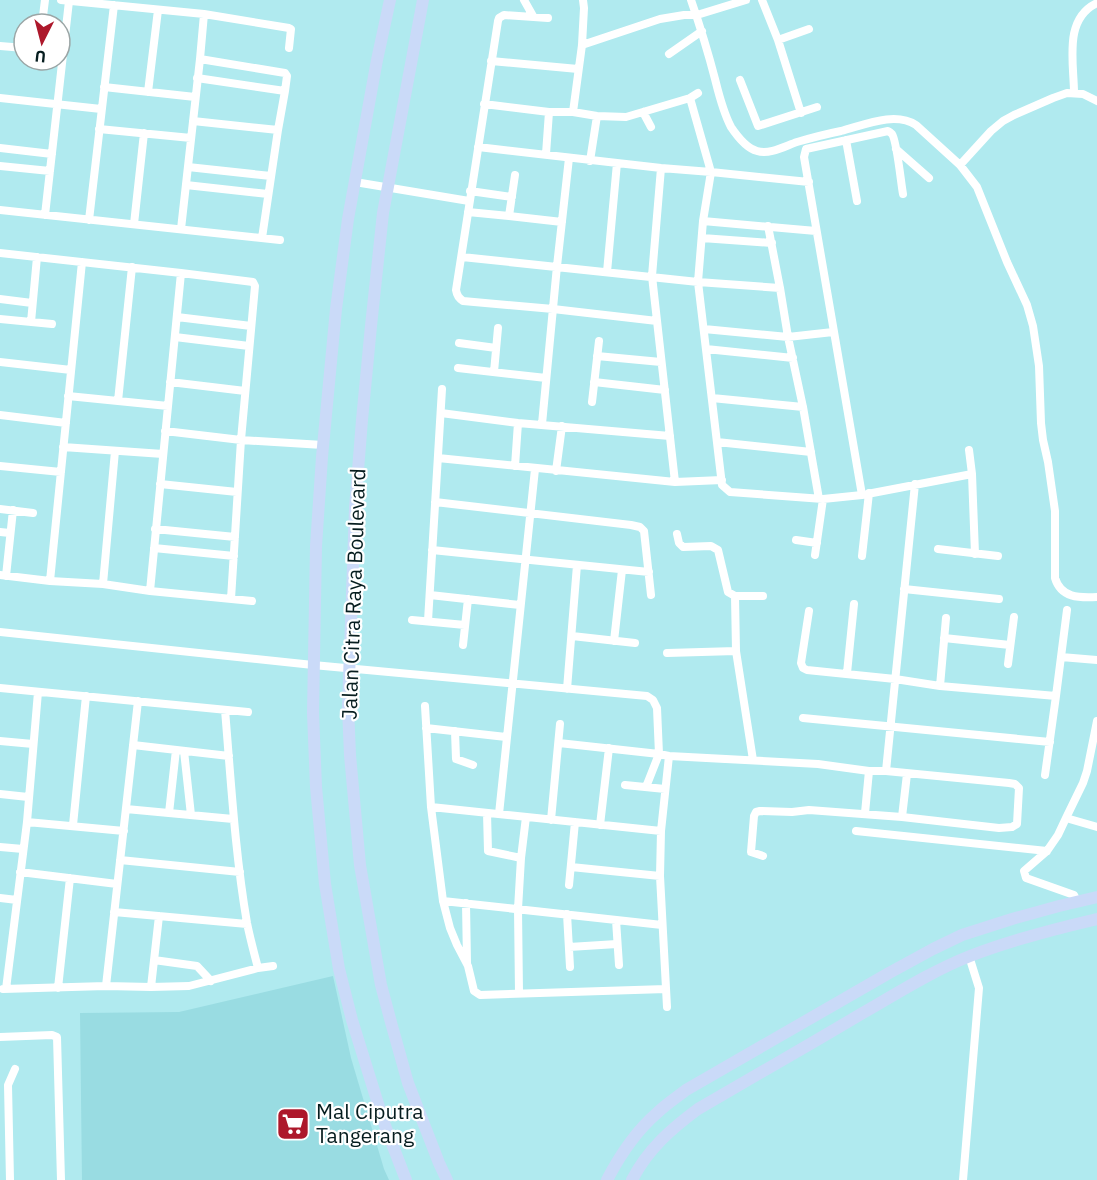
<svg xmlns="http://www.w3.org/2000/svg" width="1097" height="1180" font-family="'IBM Plex Sans',sans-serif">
<rect width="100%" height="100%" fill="#b0eaef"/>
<path fill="#99dce2" d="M 333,976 L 351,1058 L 384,1169 L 389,1180 L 82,1180 L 80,1013 L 179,1012 Z"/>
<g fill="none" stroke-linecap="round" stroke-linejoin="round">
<path stroke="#fff" stroke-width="8" d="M 61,0 L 204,14 L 289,28 L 291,29 L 289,48
M 524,0 L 533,16
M 691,0 C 700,26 708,52 715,79 C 719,95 723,112 731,127 C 737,136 746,148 757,151 C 770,155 785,146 797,142 C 811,138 826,134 841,131 C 864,125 895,111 916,125 L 960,165 L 977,187 L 1007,262 L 1027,305 L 1033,326 L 1039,366 L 1041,423 L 1043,440 L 1048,462 L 1055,511 L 1055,578 C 1061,598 1079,598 1097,597
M 762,0 L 778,40 L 801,113
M 548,18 L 504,15 L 499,18 L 498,21 L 456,290 C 457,296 459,298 463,301 L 553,309 L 657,321
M 42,24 L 45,0
M 778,40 L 809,29
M 582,45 L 660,19 L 684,15 L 697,15 L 746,0
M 0,46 L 24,48
M 669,54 L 702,31
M 200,59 L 285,73 L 287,76 L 285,91
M 491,61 L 578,69
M 197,78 L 285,91 L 278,130 L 262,238
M 740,80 L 758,126 L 817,107
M 104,87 L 195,97
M 148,92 L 158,10
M 1074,93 C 1074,63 1063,19 1097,3
M 0,98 L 101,109
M 690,98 L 711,172 L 703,221 L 698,282 L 722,485 L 730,492 L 823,499 L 862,495 L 972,474
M 484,104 L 549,112 L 573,112 L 597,116 L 626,117 L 690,98 L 698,93
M 573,112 L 582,45 L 584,8 L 583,0
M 643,112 L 651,127
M 193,121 L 278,130
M 99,129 L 191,138
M 846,140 L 857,201
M 478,147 L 661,168 L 711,172 L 809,182
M 0,148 L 52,154
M 896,149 L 929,178
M 546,154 L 549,112
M 590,161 L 597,116
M 960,165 L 991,131 L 1003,121 L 1014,115 L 1053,98 L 1067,93 L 1083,94 L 1097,101
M 0,166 L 50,171
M 188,167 L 271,176
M 515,175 L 509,216 L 562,222
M 355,182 L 469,201
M 186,185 L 268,194
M 470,191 L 512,197
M 0,210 L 280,240
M 468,212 L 509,216
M 45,215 L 69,1
M 89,220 L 114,5
M 703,221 L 816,231
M 134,224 L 144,133
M 768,226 L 780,288 L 788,337 L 803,407 L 819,499
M 181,229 L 200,59 L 204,14
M 702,238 L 772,243
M 0,253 L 181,273 L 253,282 L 255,286 L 241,440 L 231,599
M 462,257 L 698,282 L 780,288
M 607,272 L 617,163
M 0,299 L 32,303
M 177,317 L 251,326
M 0,319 L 52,324
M 31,322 L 37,257
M 704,329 L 788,337 L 833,332
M 175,337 L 249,346
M 459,343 L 496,348
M 706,349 L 793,358
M 597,356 L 661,362
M 0,362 L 71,370
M 458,368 L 546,378
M 494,372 L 498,328
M 170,382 L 245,391
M 594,382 L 665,390
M 68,396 L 168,406
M 712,398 L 803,407
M 118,401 L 132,267
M 592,402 L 599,341
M 441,413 L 518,423 L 670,436
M 0,415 L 66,423
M 542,424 L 557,266 L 569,158
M 165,431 L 241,440 L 323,445
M 717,442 L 811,452
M 63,447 L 163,454
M 969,450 L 972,474 L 975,554
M 438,458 L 675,482 L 652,276 L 661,168
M 0,466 L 61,472
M 515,466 L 518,423
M 556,471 L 562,426
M 675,482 L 722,480
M 160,484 L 237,492
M 862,495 L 804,157 L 806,149 L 888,131 C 890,132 891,133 892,134 C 897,141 901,184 903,194
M 435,502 L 631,525 L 640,527 L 644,531 L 651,595
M 0,509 L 33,513
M 155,529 L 235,537
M 0,532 L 10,533
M 677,534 L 679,543 L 683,547 L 711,546 L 718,550 L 728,592 L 735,596
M 796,540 L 817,543
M 154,548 L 234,556
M 938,549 L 998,556
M 432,550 L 649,572
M 815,555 L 823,499
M 862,556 L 869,493
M 0,575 L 50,581 L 103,584 L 150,591 L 252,601
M 6,576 L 13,510
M 50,581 L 82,262
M 103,584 L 115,451
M 904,589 L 999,599
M 150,591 L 181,273
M 430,595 L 520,605
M 809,611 L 801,663 L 803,668 L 807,670 L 895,679 L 940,686 L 1056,696
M 412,620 L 465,625
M 428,621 L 442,389
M 0,632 L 313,665 L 647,696 L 653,700 L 657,708 L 659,754 L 669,756 L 818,764 L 869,771 L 886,771 L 1009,783 L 1015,784 L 1019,788 L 1017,824 L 1012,827 L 999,828 L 902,817 L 907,774
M 572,636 L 635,643
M 944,638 L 1010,645
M 614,641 L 622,570
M 463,645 L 468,599
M 667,653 L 736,651
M 1061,657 L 1097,660
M 1008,664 L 1014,617
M 847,673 L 854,604
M 940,686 L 946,618
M 0,688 L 248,712
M 567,689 L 577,565
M 425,706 L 431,807 L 443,901 L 450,928 L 457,945 L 468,966 L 474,991 L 480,995 L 666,989
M 225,710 C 231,781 235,853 247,923 C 250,938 254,953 258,968
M 803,718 L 1050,742
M 426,728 L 506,737
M 455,731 L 456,759 L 473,765
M 0,741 L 33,744
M 559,743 L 659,754 L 646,787
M 133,745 L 229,756
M 184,751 L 191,815
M 753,760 L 736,651 L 735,596 L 763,596
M 886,771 L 915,484
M 1045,775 L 1056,696 L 1067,610
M 625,785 L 665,789
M 0,794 L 28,797
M 431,807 L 661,831
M 126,809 L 233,819
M 169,813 L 176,750
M 487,813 L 488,851 L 521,858
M 865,813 L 869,771
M 499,814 L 535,469
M 1066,818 L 1097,827
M 551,820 L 560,724
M 27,822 L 124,831
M 73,825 L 86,696
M 600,825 L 609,748
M 856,831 L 1047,851
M 0,847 L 23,849
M 763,856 L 751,852 L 754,816 L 756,812 L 760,811 L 792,812 L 809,810 L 902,817
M 120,860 L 240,872
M 571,867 L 660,876
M 20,872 L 117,884
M 569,885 L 575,822
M 0,898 L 17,900
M 443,901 L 662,925
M 1077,901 L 1074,895 L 1026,878 L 1024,871 L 1047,851 L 1058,835 L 1066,818 L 1083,783 L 1087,771 L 1097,721
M 466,903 L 467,963
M 114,912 L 247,924
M 567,914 L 570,967
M 616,920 L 619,965
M 569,947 L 617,944
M 154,960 L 197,966 L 211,981
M 106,986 L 138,701
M 151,987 L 159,916
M 58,988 L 70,878
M 3,989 L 106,986 L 151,987 L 189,986 L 258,968 L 273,966
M 6,989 L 27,822 L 38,692
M 519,993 L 518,909 L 521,858 L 526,817
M 667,1007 L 660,876 L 661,831 L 669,756
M 0,1037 L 52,1035 L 57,1037 L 61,1180
M 10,1180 L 8,1085 L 15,1069
M 963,1180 L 979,988 L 969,956"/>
<path stroke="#cadaf8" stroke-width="12" d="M 390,0 L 377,60 L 348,219 L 336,309 L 322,457 L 316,546 L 313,713 L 316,787 L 325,884 L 339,969 L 352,1020 L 384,1123 L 406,1180
M 423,0 L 383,213 L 371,326 L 362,420 L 355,508 L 348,707 L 350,755 L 360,865 L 381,985 L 392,1026 L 408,1083 L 439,1163 L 447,1180
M 607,1180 C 620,1155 635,1132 657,1113 C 666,1104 677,1097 686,1090 L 889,973 L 933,949 L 962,935 L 1012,919 L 1059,906 L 1097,897
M 632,1180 C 648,1149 671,1129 698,1109 C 753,1077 807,1046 861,1014 C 896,994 932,971 970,956 C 1011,940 1054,929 1097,919"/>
</g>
<defs>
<symbol id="supermarket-square" viewBox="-11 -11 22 22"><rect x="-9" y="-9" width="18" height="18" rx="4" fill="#ad182b" stroke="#fff"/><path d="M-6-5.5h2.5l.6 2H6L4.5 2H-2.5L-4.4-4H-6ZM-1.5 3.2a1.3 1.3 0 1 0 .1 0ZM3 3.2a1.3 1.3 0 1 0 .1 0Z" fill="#fff"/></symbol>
</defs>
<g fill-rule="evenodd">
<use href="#supermarket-square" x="274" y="1105" width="38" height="38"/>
</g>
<g text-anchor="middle" stroke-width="4.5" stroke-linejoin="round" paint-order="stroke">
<g font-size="21" fill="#061d1f" stroke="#fff">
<text transform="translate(354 594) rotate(-88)" y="7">Jalan Citra Raya Boulevard</text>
</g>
<g font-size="21" fill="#061d1f" stroke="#fff" text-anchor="start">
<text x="316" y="1119">Mal Ciputra<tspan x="316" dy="24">Tangerang</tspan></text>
</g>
</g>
<g transform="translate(42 42) rotate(186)"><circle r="28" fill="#ffffff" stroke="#9ba5a5" stroke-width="1.5"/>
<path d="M0-4.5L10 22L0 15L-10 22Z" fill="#ad182b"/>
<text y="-9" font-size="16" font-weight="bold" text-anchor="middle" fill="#061d1f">U</text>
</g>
</svg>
